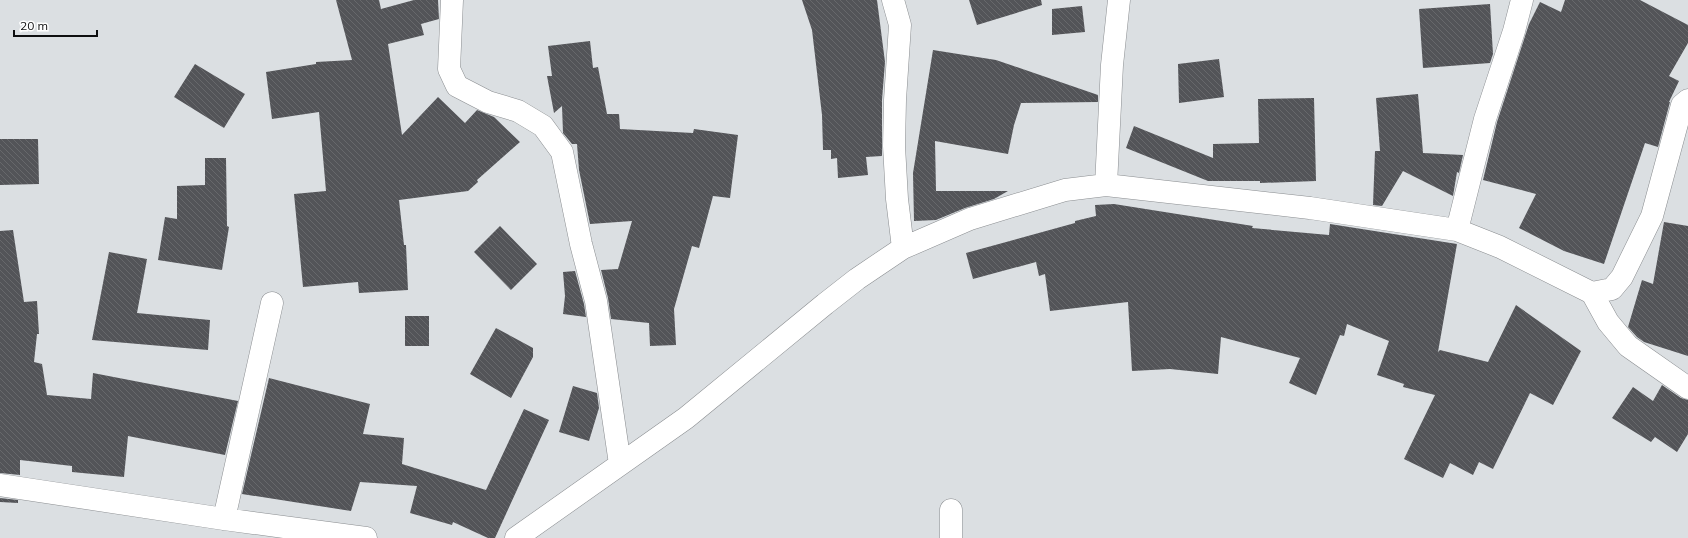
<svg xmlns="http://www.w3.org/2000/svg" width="1688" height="538" font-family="Mulish,sans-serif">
<defs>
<pattern id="building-back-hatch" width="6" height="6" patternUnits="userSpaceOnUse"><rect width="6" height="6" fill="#535458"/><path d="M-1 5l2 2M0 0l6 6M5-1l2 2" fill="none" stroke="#67686b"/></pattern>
</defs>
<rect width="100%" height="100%" fill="#dbdfe2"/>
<path fill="url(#building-back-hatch)" d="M 336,0 L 379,0 L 381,9 L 414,0 L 438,0 L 439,19 L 421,24 L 424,35 L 388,44 L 402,135 L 438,97 L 465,123 L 477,110 L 494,117 L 520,142 L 477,180 L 478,182 L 468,191 L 399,200 L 404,245 L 406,245 L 408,290 L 359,293 L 358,282 L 303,287 L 294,194 L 326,191 L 319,112 L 272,119 L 266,72 L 316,64 L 316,62 L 352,60 Z
M 802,0 L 877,0 L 885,62 L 882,100 L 882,156 L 866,157 L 868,175 L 838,178 L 837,158 L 831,159 L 831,150 L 823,150 L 822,115 L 812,30 Z
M 969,0 L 1041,0 L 1042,5 L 977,25 Z
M 1565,0 L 1640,0 L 1688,25 L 1688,43 L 1669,76 L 1679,81 L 1669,102 L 1670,102 L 1658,147 L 1645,143 L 1604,264 L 1564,251 L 1519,228 L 1536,194 L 1483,180 L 1497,122 L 1529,24 L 1540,2 L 1561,12 Z
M 1490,4 L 1493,54 L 1490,63 L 1423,68 L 1419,9 Z
M 1082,6 L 1085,32 L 1052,35 L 1052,9 Z
M 590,41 L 593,68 L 598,67 L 607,114 L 619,114 L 620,129 L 693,133 L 694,129 L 738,135 L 730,198 L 713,196 L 699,248 L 692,246 L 674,309 L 676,345 L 650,346 L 649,323 L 611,319 L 608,298 L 601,270 L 618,269 L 632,221 L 590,224 L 579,170 L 577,144 L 572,144 L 563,133 L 562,106 L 554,113 L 547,76 L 552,76 L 548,46 Z
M 933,50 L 996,60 L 1098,95 L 1098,102 L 1021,103 L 1014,125 L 1008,154 L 935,141 L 936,191 L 1008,191 L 994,199 L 965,208 L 936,220 L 914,221 L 913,173 Z
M 1219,59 L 1224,97 L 1179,103 L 1178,64 Z
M 195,64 L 245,94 L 224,128 L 174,97 Z
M 1418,94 L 1423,153 L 1463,155 L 1459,173 L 1457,172 L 1453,196 L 1403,171 L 1382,206 L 1373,205 L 1375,151 L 1380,151 L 1376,98 Z
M 1314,98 L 1316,181 L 1260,183 L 1260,181 L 1208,181 L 1126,148 L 1134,126 L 1213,158 L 1213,144 L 1259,143 L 1258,99 Z
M 0,139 L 38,139 L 39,184 L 0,185 Z
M 205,158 L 226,158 L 227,226 L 229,227 L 222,270 L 158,260 L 165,217 L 177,219 L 177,186 L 205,185 Z
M 1114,204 L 1253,226 L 1252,228 L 1329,235 L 1330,224 L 1457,244 L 1438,352 L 1440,350 L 1488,362 L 1516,305 L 1581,351 L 1553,405 L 1530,393 L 1493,469 L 1479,462 L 1473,475 L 1450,463 L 1443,478 L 1404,459 L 1435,395 L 1403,387 L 1404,384 L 1377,375 L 1389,341 L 1347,324 L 1344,336 L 1340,335 L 1316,395 L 1289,383 L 1300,358 L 1221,337 L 1218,374 L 1170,369 L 1132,371 L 1128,302 L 1050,311 L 1045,274 L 1039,276 L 1036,262 L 973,279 L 966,253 L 1075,223 L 1075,221 L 1096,216 L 1095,205 Z
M 1664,222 L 1688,226 L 1688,356 L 1644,342 L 1637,337 L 1628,327 L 1642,280 L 1653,284 Z
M 500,226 L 537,264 L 511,290 L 474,252 Z
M 13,230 L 24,302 L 37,301 L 39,334 L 37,334 L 34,362 L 42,364 L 47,395 L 91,399 L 93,373 L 238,401 L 225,455 L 128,436 L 124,477 L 72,472 L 72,466 L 20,460 L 20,475 L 0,473 L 0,231 Z
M 109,252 L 147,259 L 137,313 L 210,320 L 208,350 L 92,340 Z
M 575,271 L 584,304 L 586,317 L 563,314 L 565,296 L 563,272 Z
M 405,316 L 429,316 L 429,346 L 405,346 Z
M 496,328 L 533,348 L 533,357 L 511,398 L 470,374 Z
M 269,378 L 370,404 L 363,434 L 404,438 L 402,464 L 486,490 L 524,409 L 549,420 L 495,538 L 488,538 L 453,522 L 452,525 L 410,513 L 417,486 L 360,482 L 351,511 L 242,494 Z
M 1662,385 L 1681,398 L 1688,400 L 1688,434 L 1677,452 L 1655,437 L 1651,442 L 1612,418 L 1633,387 L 1653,401 Z
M 573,386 L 597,393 L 599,408 L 589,441 L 559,432 Z
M 0,498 L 18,500 L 18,503 L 0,502 Z"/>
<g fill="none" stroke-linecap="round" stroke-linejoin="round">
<defs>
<path id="minor" d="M 452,0 L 449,69 L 457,86 L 488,102 L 518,111 L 543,126 L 562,152 L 581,244 L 596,301 L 620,464
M 893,0 L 900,25 L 895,100 L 894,146 L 897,199 L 903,248
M 1106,185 L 1112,65 L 1119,0
M 1457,230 L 1485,119 L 1514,31 L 1522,0
M 1592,293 L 1608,322 L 1628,346 L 1688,388
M 0,485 L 224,519 L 366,538
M 224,519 L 272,303
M 516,538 L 686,418 L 825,304 L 857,279 L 903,248 L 970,219 L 1065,190 L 1106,185 L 1310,208 L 1457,230 L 1500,247 L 1592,293 L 1612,289 L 1622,277 L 1652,216 L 1682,105 L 1688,100
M 951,538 L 951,510"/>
</defs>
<use href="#minor" stroke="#8a8d90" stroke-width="23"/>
<use href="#minor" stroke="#fff" stroke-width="22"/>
</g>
<path d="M14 30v6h83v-6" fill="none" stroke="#0e0f10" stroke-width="2"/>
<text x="20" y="30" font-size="12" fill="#0e0f10" stroke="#ffffff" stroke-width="3" paint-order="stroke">20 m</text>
</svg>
